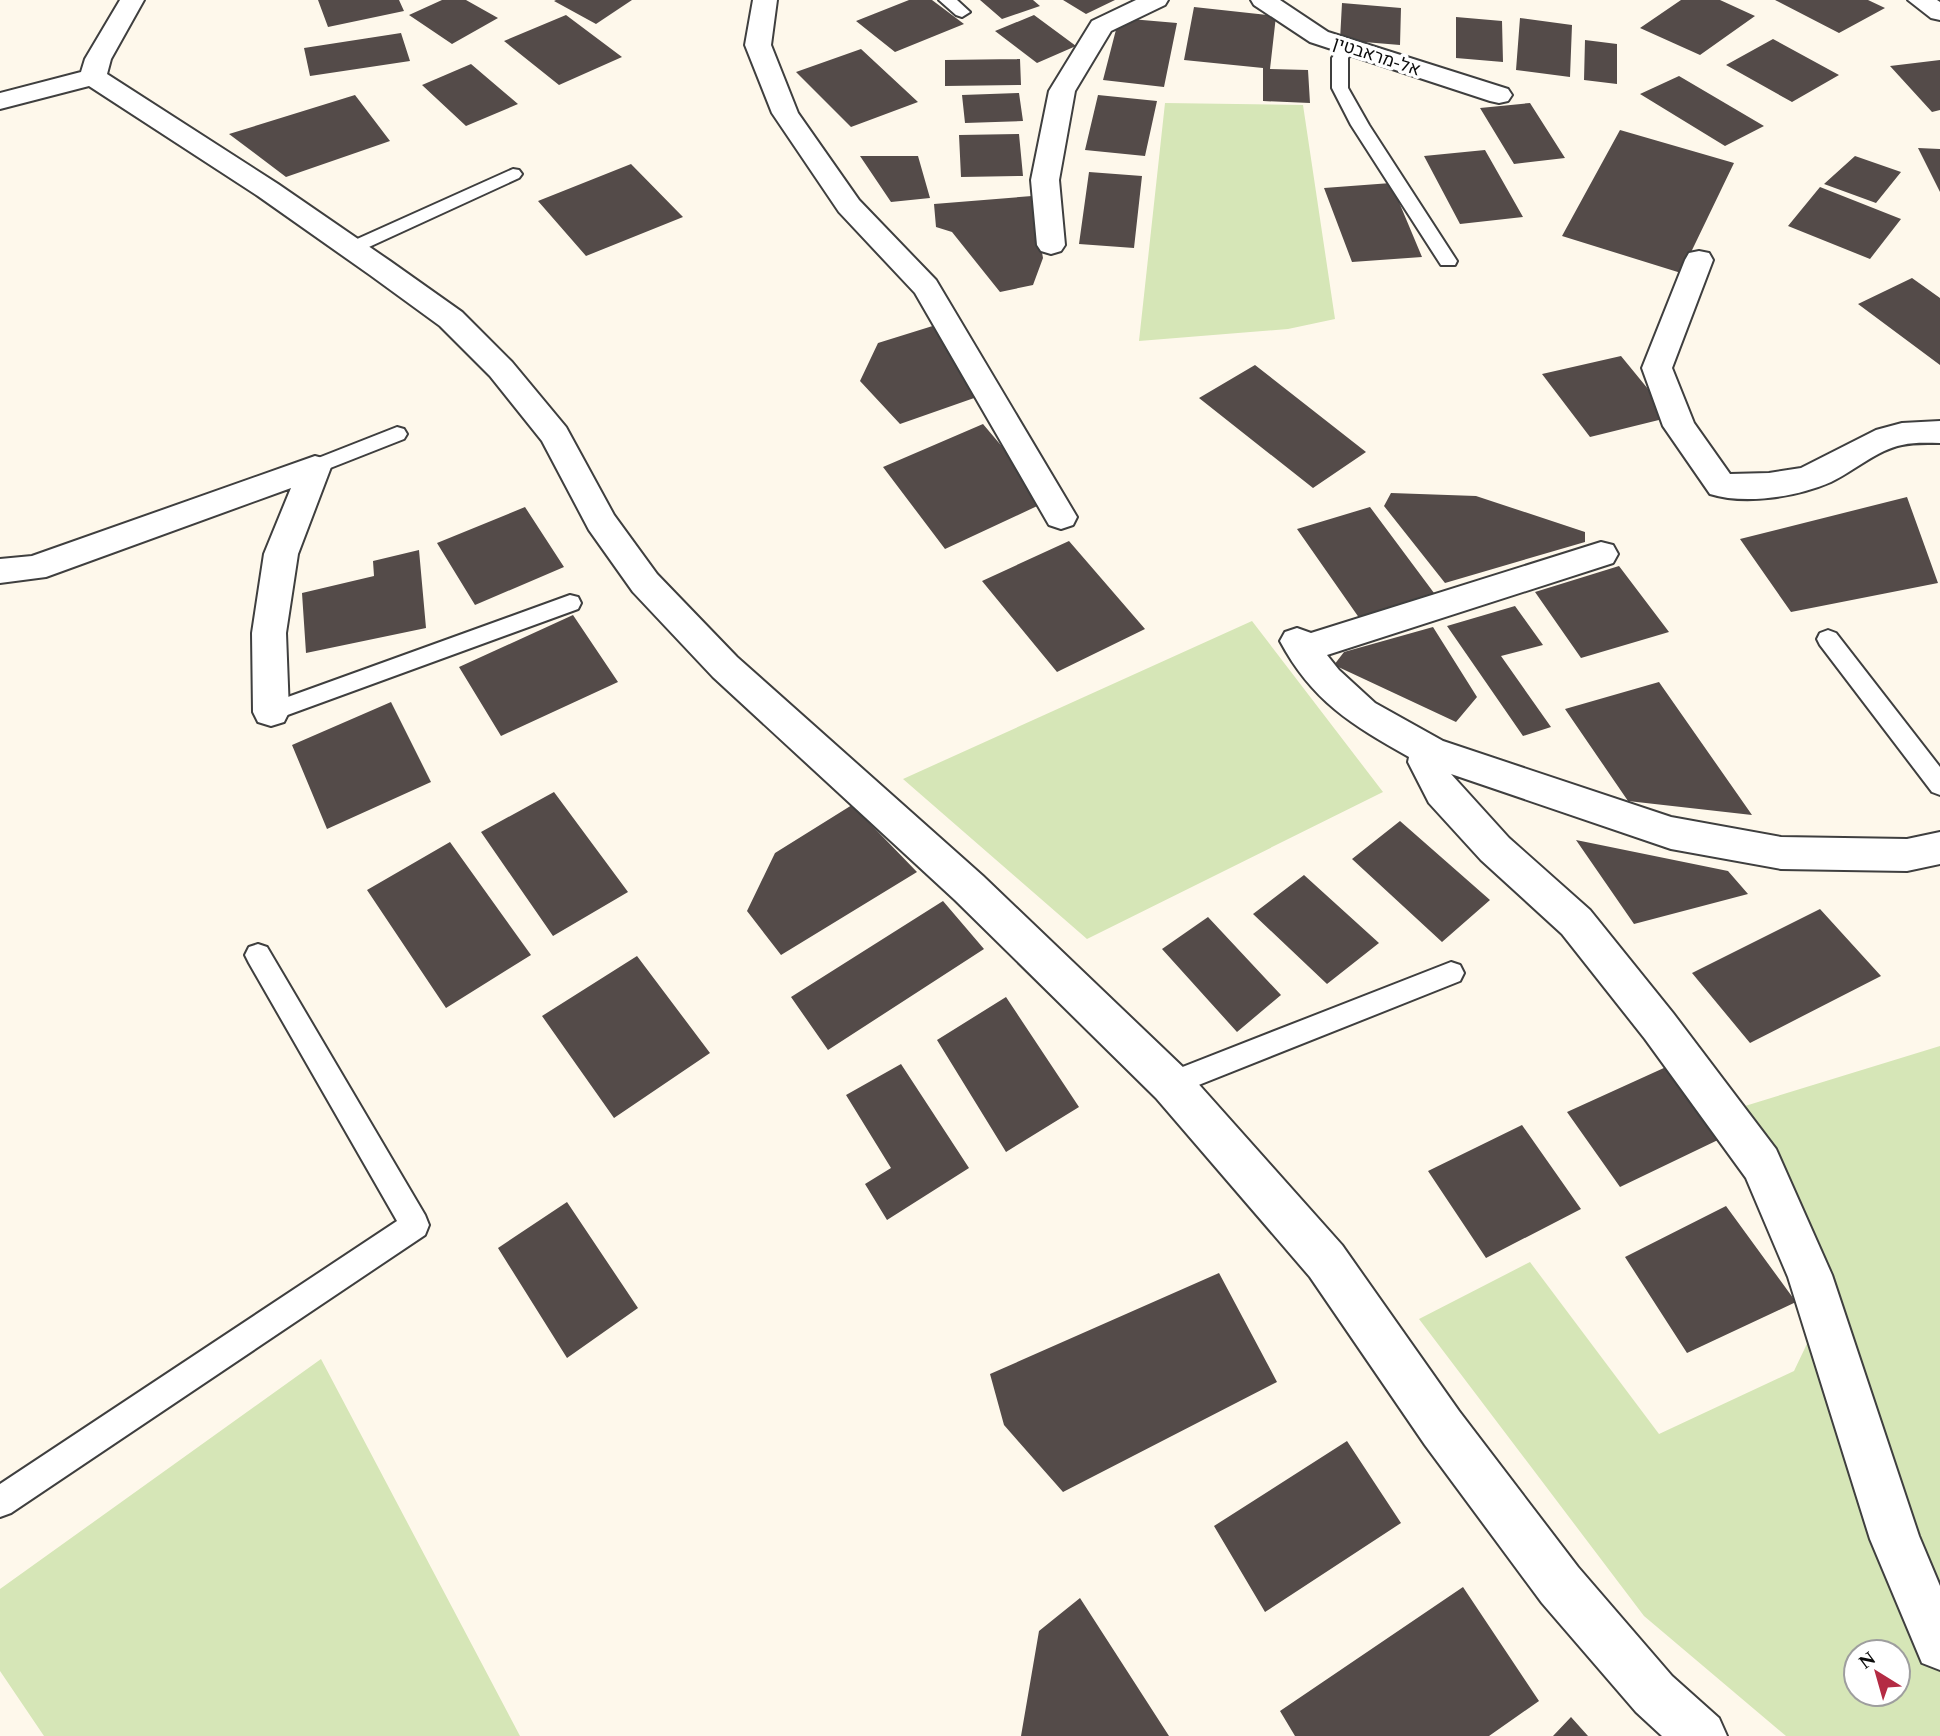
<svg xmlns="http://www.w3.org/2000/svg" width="1940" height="1736" font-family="Spectral,Heebo,serif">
<rect width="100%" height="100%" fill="#fef8eb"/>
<path fill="#d6e6b7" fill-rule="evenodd" d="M 1165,103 L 1303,105 L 1335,319 L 1288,329 L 1139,341 Z
M 1252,621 L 1383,792 L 1087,939 L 903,779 Z
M 1940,1046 L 1940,1736 L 1786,1736 L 1644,1616 L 1419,1319 L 1530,1262 L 1659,1434 L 1794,1371 L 1835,1285 L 1732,1110 ZM 1856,1652 L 1898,1652 L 1898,1694 L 1856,1694 Z
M 321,1359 L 520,1736 L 44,1736 L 0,1671 L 0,1589 Z"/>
<path fill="#544b49" d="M 318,0 L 399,0 L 404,11 L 328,27 Z
M 442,0 L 466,0 L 498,18 L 452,44 L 409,15 Z
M 556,0 L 632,0 L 596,24 L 554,1 Z
M 909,0 L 932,0 L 964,24 L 895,52 L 856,21 Z
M 980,0 L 1033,0 L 1040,6 L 1002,19 Z
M 1063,0 L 1115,0 L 1086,14 Z
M 1681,0 L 1720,0 L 1755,16 L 1700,55 L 1640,28 Z
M 1775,0 L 1868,0 L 1885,8 L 1839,33 Z
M 1342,3 L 1401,8 L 1400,45 L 1340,40 Z
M 1194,7 L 1276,16 L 1270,69 L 1308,70 L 1310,103 L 1263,101 L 1263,68 L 1184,60 Z
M 566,15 L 622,57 L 559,85 L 504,41 Z
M 1034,15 L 1076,46 L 1037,63 L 995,31 Z
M 1456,17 L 1502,21 L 1503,62 L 1456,58 Z
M 1119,18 L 1177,23 L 1164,87 L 1103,80 Z
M 1520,18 L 1572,25 L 1570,77 L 1516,70 Z
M 401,33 L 410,61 L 310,76 L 304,48 Z
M 1773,39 L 1839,75 L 1792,102 L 1726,65 Z
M 1585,40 L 1617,44 L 1617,84 L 1584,80 Z
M 861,49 L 918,102 L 851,127 L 796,72 Z
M 1020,59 L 1021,85 L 945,86 L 945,60 Z
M 1940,60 L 1940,110 L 1932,112 L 1890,66 Z
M 471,64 L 518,104 L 466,126 L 422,85 Z
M 1679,76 L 1764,126 L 1725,146 L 1640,94 Z
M 1019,93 L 1023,121 L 965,123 L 962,95 Z
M 355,95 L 390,141 L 286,177 L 229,134 Z
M 1098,95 L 1157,101 L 1145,156 L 1085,150 Z
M 1530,103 L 1565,158 L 1514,164 L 1480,108 Z
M 1620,130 L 1734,163 L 1681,273 L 1562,236 Z
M 1019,134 L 1023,176 L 961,177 L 959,135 Z
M 1918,148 L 1940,149 L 1940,192 Z
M 1485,150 L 1523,217 L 1460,224 L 1424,156 Z
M 860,156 L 918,156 L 930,198 L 891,202 Z
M 1855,156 L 1901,172 L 1876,203 L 1824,184 Z
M 631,164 L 683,217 L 586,256 L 538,201 Z
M 1089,172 L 1142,176 L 1134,248 L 1079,244 Z
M 1391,183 L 1422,257 L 1352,262 L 1324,188 Z
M 1820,187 L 1901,219 L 1870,259 L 1788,226 Z
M 1032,196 L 1043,258 L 1033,285 L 1000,292 L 952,232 L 936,227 L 934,204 Z
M 1912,278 L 1940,298 L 1940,365 L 1858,304 Z
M 939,324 L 977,397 L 900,424 L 860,381 L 878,343 Z
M 1621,356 L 1671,417 L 1590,437 L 1542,374 Z
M 1255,365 L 1366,452 L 1313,488 L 1199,398 Z
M 983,424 L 1048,501 L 945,549 L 883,467 Z
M 1391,493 L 1476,496 L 1585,532 L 1585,542 L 1445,583 L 1384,506 Z
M 1907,497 L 1938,583 L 1791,612 L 1740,539 Z
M 525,507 L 564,567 L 475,605 L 437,543 Z
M 1370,507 L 1437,597 L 1362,622 L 1297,529 Z
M 1069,541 L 1145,629 L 1057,672 L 982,581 Z
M 419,550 L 426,628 L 306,653 L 302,593 L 374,576 L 373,561 Z
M 1619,566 L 1669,632 L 1581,658 L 1535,592 Z
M 1515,606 L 1543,645 L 1501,656 L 1551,727 L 1523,736 L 1447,626 Z
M 573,615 L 618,682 L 501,736 L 459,667 Z
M 1433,627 L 1477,697 L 1456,722 L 1334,665 L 1344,652 Z
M 1659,682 L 1752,815 L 1628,801 L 1565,709 Z
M 391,702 L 431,782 L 327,829 L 292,745 Z
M 554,792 L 628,892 L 553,936 L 481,832 Z
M 852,805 L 917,872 L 781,955 L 747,911 L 775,853 Z
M 1400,821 L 1490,900 L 1442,942 L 1352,859 Z
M 1576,840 L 1728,871 L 1748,894 L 1634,924 Z
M 450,842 L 531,955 L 446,1008 L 367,890 Z
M 1304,875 L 1379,943 L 1327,984 L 1253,914 Z
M 943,901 L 984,949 L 828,1050 L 791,997 Z
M 1820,909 L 1881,976 L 1750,1043 L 1692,973 Z
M 1208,917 L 1281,995 L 1237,1032 L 1162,949 Z
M 637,956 L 710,1053 L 614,1118 L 542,1016 Z
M 1006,997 L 1079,1107 L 1006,1152 L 937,1040 Z
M 901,1064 L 969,1168 L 887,1220 L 865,1184 L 891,1168 L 846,1095 Z
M 1666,1067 L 1720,1139 L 1620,1187 L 1567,1112 Z
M 1522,1125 L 1581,1209 L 1486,1258 L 1428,1171 Z
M 567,1202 L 638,1308 L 567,1358 L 498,1248 Z
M 1726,1206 L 1796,1302 L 1687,1353 L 1625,1257 Z
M 1219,1273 L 1277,1382 L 1063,1492 L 1004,1425 L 990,1374 Z
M 1347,1441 L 1401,1523 L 1265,1612 L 1214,1526 Z
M 1463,1587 L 1539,1701 L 1489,1736 L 1295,1736 L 1280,1711 Z
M 1080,1598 L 1169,1736 L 1021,1736 L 1039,1631 Z
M 1571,1717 L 1588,1736 L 1553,1736 Z"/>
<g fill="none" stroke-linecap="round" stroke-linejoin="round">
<defs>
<path id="service" d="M 939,0 L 957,0 L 970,12 L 962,17 L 956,15 Z
M 1348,42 L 1356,47 L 1348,58 L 1348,88 L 1369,125 L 1457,261 L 1455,265 L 1441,265 L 1351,125 L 1332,88 L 1332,58 L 1342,44 Z
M 513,169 L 519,170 L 522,174 L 519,178 L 358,252 L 352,254 L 343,248 L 346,244 Z
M 397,427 L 404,429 L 407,434 L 404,439 L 315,474 L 308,472 L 305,467 L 308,462 Z
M 570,595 L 578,597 L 581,603 L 578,609 L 271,721 L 263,718 L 260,712 L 263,706 Z
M 1828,630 L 1836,633 L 1940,767 L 1940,795 L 1932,792 L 1820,645 L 1817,639 L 1820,633 Z
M 258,944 L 267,947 L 425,1215 L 429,1225 L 425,1235 L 11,1513 L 0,1517 L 0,1484 L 397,1221 L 249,963 L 245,955 L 249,947 Z
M 1451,962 L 1460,965 L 1464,973 L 1460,981 L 1171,1096 L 1162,1093 L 1158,1084 L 1162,1075 Z"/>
<path id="minor" d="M 753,0 L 777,0 L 771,45 L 798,113 L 859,200 L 936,280 L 1077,517 L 1073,525 L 1061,529 L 1049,525 L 915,293 L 839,212 L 772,113 L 745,45 Z
M 1136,0 L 1168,0 L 1165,5 L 1111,31 L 1075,91 L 1059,180 L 1065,245 L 1061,251 L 1051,254 L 1041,251 L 1037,245 L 1031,180 L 1049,91 L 1092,21 Z
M 1251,0 L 1280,0 L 1328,32 L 1508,89 L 1512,95 L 1508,101 L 1499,103 L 1490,101 L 1310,42 L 1254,5 Z
M 1699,251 L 1709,253 L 1713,260 L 1672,368 L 1694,423 L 1730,474 L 1769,473 L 1801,468 L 1876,430 L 1902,423 L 1940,421 L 1940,443 C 1927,443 1915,442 1902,445 C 1877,450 1854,471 1831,482 C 1797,497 1745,505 1710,494 L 1663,426 L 1642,368 L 1685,260 L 1689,253 Z
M 315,456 L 326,459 L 331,467 L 298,554 L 286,633 L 289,712 L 284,722 L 271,726 L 258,722 L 253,712 L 252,633 L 264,554 L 291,488 L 46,577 L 0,583 L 0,559 L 32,556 Z
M 1601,542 L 1613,545 L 1618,554 L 1613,563 L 1327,655 L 1339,670 L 1375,703 L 1443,741 L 1671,817 L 1781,837 L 1907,839 L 1940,832 L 1940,864 L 1907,871 L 1781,869 L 1671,849 L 1451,774 L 1509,838 L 1590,910 L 1673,1013 L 1776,1149 L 1832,1275 L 1919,1536 L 1940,1586 L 1940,1670 L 1922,1663 L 1870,1539 L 1788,1277 L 1746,1178 L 1645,1039 L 1562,934 L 1481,860 L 1429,803 L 1408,762 L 1409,757 C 1352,725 1312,701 1280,641 L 1285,632 L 1297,628 L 1311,633 Z"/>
<path id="tertiary" d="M 120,0 L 144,0 L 111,59 L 107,74 L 278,184 L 390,261 L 462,312 L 512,362 L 566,427 L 614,515 L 657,574 L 737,657 L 983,876 L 1186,1070 L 1342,1245 L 1459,1411 L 1578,1567 L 1672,1676 L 1719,1718 L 1727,1736 L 1662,1736 L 1636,1712 L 1542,1603 L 1425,1445 L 1310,1277 L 1156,1098 L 955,900 L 713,677 L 633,592 L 589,530 L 542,441 L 490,376 L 440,326 L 370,275 L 258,196 L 89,86 L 0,109 L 0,93 L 81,72 L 85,59 Z
M 1908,0 L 1937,0 L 1940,2 L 1940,20 L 1931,18 Z"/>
</defs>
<use href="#service" stroke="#3f3f3f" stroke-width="4"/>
<use href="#minor" stroke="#3f3f3f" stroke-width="4"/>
<use href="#tertiary" stroke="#3f3f3f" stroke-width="4"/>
<use href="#service" fill="#fff" fill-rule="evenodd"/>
<use href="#minor" fill="#fff" fill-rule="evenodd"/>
<use href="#tertiary" fill="#fff" fill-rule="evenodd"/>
</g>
<g text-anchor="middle" stroke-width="7" stroke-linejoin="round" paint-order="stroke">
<g font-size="18" fill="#0c0c0c" stroke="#fff">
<text transform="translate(1377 56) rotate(18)" y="6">אל-מראבטין</text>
</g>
</g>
<g transform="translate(1877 1673) rotate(323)"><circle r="33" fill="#ffffff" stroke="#9e9e9e" stroke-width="2"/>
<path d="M0-5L12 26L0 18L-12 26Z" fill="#b42b44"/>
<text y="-10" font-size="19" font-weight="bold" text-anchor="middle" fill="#0c0c0c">N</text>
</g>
</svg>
